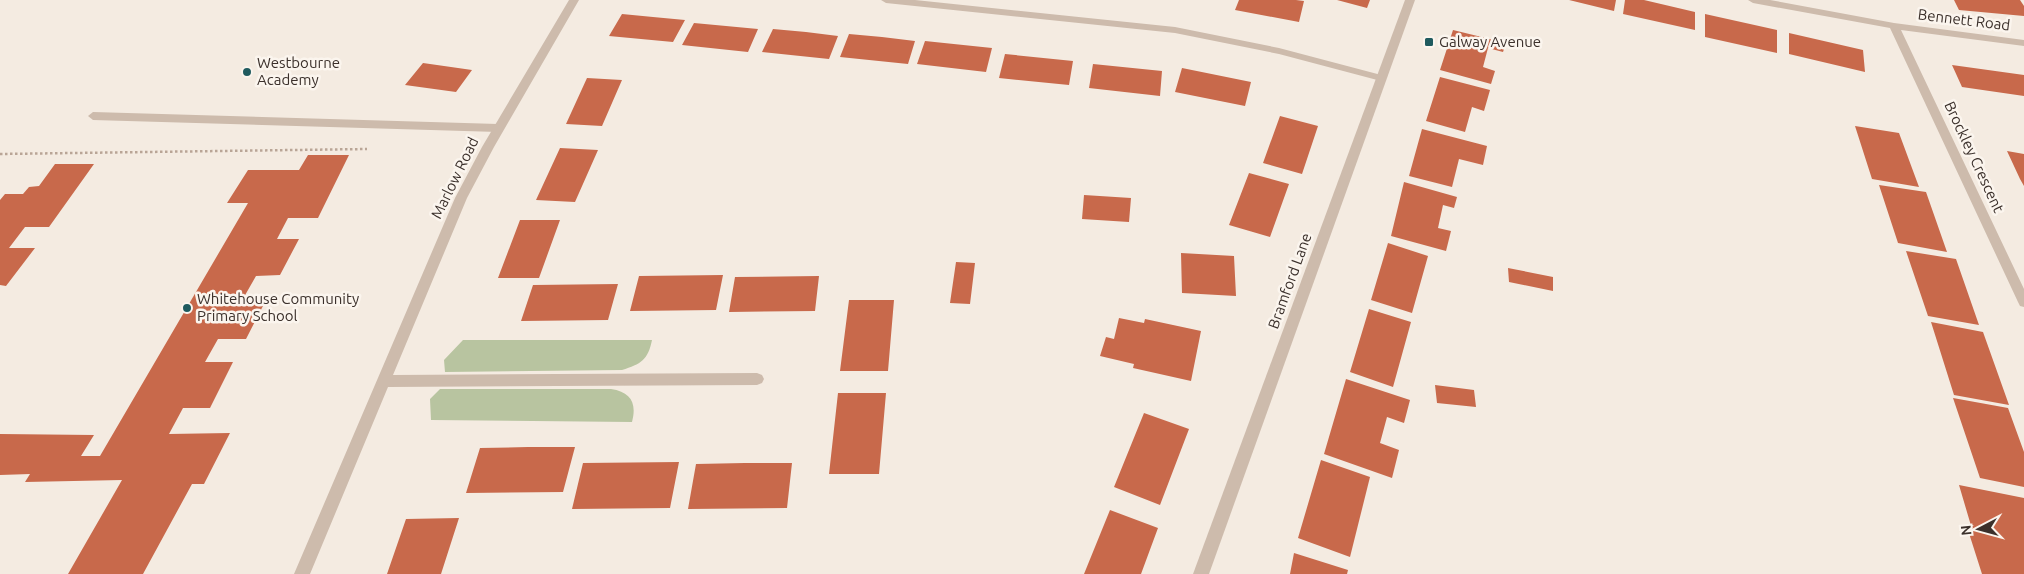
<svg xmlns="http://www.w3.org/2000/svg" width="2024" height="574" font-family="Ubuntu,sans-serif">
<rect width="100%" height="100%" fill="#f4ebe1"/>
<path fill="#b8c4a0" d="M 463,340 L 652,340 C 648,360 641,364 622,370 L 445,372 L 444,360 Z
M 440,389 L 611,389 C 631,392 637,403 632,422 L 431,420 L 430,399 Z"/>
<path fill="#c8694b" d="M 1239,0 L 1296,0 L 1304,1 L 1299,22 L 1235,10 Z
M 1337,0 L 1370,0 L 1367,8 Z
M 1569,0 L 1616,0 L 1614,11 Z
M 1625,0 L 1644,0 L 1695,12 L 1695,30 L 1623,14 Z
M 1954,0 L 2020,0 L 2024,6 L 2024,16 L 1959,10 Z
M 622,14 L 653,17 L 685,20 L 673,42 L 609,36 Z
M 1705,14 L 1777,30 L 1777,53 L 1705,37 Z
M 694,23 L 758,29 L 748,52 L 682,45 Z
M 773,29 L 806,32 L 838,36 L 829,59 L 762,52 Z
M 1453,30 L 1506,43 L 1503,52 L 1488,48 L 1483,67 L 1495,71 L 1491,84 L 1440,70 Z
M 1789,33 L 1863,50 L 1865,72 L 1789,54 Z
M 849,34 L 882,37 L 915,41 L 908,64 L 840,57 Z
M 925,41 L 992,48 L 986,72 L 917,64 Z
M 1005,54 L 1073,61 L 1069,85 L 999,78 Z
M 423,63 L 472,70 L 456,92 L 405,85 Z
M 1093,64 L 1162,71 L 1160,96 L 1089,88 Z
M 1952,65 L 2024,75 L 2024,96 L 1962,87 Z
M 1182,68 L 1251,82 L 1245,106 L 1175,92 Z
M 1440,77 L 1490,90 L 1484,111 L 1472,107 L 1465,132 L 1426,121 Z
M 587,78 L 622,80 L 602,126 L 566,124 Z
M 1280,116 L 1318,126 L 1302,174 L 1263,163 Z
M 1855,126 L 1899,133 L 1919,187 L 1872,179 Z
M 1422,129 L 1487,146 L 1483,165 L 1459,159 L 1452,187 L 1409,176 Z
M 560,148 L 598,150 L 575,202 L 536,200 Z
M 2007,151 L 2024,154 L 2024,186 L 2020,179 Z
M 308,155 L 349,155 L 318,218 L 288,218 L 277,239 L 299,239 L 280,275 L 256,276 L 244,297 L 267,298 L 246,339 L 218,339 L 205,362 L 233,362 L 210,408 L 183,408 L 169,434 L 230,433 L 204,484 L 192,484 L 143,574 L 68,574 L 122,480 L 25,482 L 30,474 L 0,475 L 0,434 L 94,435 L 81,456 L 100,456 L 248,203 L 227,203 L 248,170 L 299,170 Z
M 55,164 L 94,164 L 49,227 L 25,227 L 9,248 L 35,248 L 6,286 L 0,285 L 0,200 L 5,194 L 23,194 L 29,187 L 39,186 Z
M 1249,173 L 1289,184 L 1270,237 L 1229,225 Z
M 1404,182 L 1457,197 L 1454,208 L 1443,205 L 1438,228 L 1451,231 L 1446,251 L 1391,236 Z
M 1879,185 L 1926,192 L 1947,252 L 1898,243 Z
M 1084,195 L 1131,198 L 1129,222 L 1082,219 Z
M 520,220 L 560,220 L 539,278 L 498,278 Z
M 1388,243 L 1428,256 L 1412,313 L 1371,300 Z
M 1906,251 L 1956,259 L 1979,325 L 1928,316 Z
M 1181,253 L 1234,256 L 1236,296 L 1182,293 Z
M 956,262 L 975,263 L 970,304 L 950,303 Z
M 1508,268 L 1553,277 L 1553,291 L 1509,282 Z
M 723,275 L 716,310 L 630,311 L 639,276 Z
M 819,276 L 815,311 L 729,312 L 735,277 Z
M 618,284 L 608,320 L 521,321 L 533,285 Z
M 849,300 L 894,300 L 888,371 L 840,371 Z
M 1369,309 L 1411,322 L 1393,387 L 1350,372 Z
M 1119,318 L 1144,323 L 1145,319 L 1201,331 L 1191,381 L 1133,368 L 1134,364 L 1100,356 L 1106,337 L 1114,339 Z
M 1931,322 L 1983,332 L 2009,405 L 1954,395 Z
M 1346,379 L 1410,400 L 1404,423 L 1387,417 L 1380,443 L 1399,450 L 1392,478 L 1324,454 Z
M 1435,385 L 1474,390 L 1476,407 L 1437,403 Z
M 838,393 L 886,393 L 879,474 L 829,474 Z
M 1953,398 L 2008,408 L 2024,452 L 2024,487 L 1980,478 Z
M 1144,413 L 1189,429 L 1160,505 L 1114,487 Z
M 528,447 L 575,447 L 563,492 L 466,493 L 480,448 Z
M 1321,460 L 1370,477 L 1350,557 L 1298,538 Z
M 679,462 L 670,508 L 572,509 L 583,463 Z
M 745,463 L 792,463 L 787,508 L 688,509 L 696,464 Z
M 1959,485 L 2024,498 L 2024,574 L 1982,574 L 1967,527 L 1972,529 Z
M 1110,510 L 1158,528 L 1141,574 L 1084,574 Z
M 459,518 L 441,574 L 387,574 L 406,519 Z
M 1294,553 L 1348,570 L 1347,574 L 1290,574 Z"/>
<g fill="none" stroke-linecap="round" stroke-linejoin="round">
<path stroke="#b9a596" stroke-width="2.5" stroke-dasharray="2.5 2.5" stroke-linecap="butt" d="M 0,154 L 367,149"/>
<path fill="#cdbbac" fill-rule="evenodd" d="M 93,112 L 498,124 L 504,128 L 498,132 L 93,120 L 88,116 Z"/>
<path fill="#cdbbac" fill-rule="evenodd" d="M 569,0 L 579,0 L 494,147 L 467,198 L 393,375 L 757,373 L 762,375 L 764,379 L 762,383 L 757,385 L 388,387 L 310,574 L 294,574 L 455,198 L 482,147 Z
M 881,0 L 915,0 L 1175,27 L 1279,48 L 1385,76 L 1386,78 L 1381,81 L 1279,54 L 1175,33 L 886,3 Z
M 1748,0 L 1770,0 L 1894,23 L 2024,40 L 2024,46 L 1901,30 L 2024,289 L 2024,307 L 2020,306 L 2018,302 L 1890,28 L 1753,3 Z"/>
<path fill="#cdbbac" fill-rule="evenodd" d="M 1405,0 L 1415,0 L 1209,574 L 1193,574 Z"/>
</g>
<g fill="#1f5a5e" stroke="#fbf5ee" stroke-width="2">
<rect x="1424" y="37" width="10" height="10" rx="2.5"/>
<circle cx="247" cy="72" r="5"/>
<circle cx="187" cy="308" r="5"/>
</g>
<g text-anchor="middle" stroke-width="5" stroke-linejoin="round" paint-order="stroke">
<g font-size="15" fill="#3b302b" stroke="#fbf5ee">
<text transform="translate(1964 20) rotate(7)" y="5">Bennett Road</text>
<text transform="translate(1974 157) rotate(65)" y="5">Brockley Crescent</text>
<text transform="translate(455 178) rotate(-64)" y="5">Marlow Road</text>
<text transform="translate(1290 281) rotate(-70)" y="5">Bramford Lane</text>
</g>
<g font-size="15" fill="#3b302b" stroke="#fbf5ee" text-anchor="start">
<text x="1439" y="47">Galway Avenue</text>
<text x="257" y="68">Westbourne<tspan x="257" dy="17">Academy</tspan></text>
<text x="197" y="304">Whitehouse Community<tspan x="197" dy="17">Primary School</tspan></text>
</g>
</g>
<g transform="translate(1979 529) rotate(264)" stroke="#fbf5ee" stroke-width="4" paint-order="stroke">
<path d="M0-4L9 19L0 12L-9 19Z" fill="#3b302b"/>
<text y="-8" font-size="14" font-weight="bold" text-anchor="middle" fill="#3b302b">N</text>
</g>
</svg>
